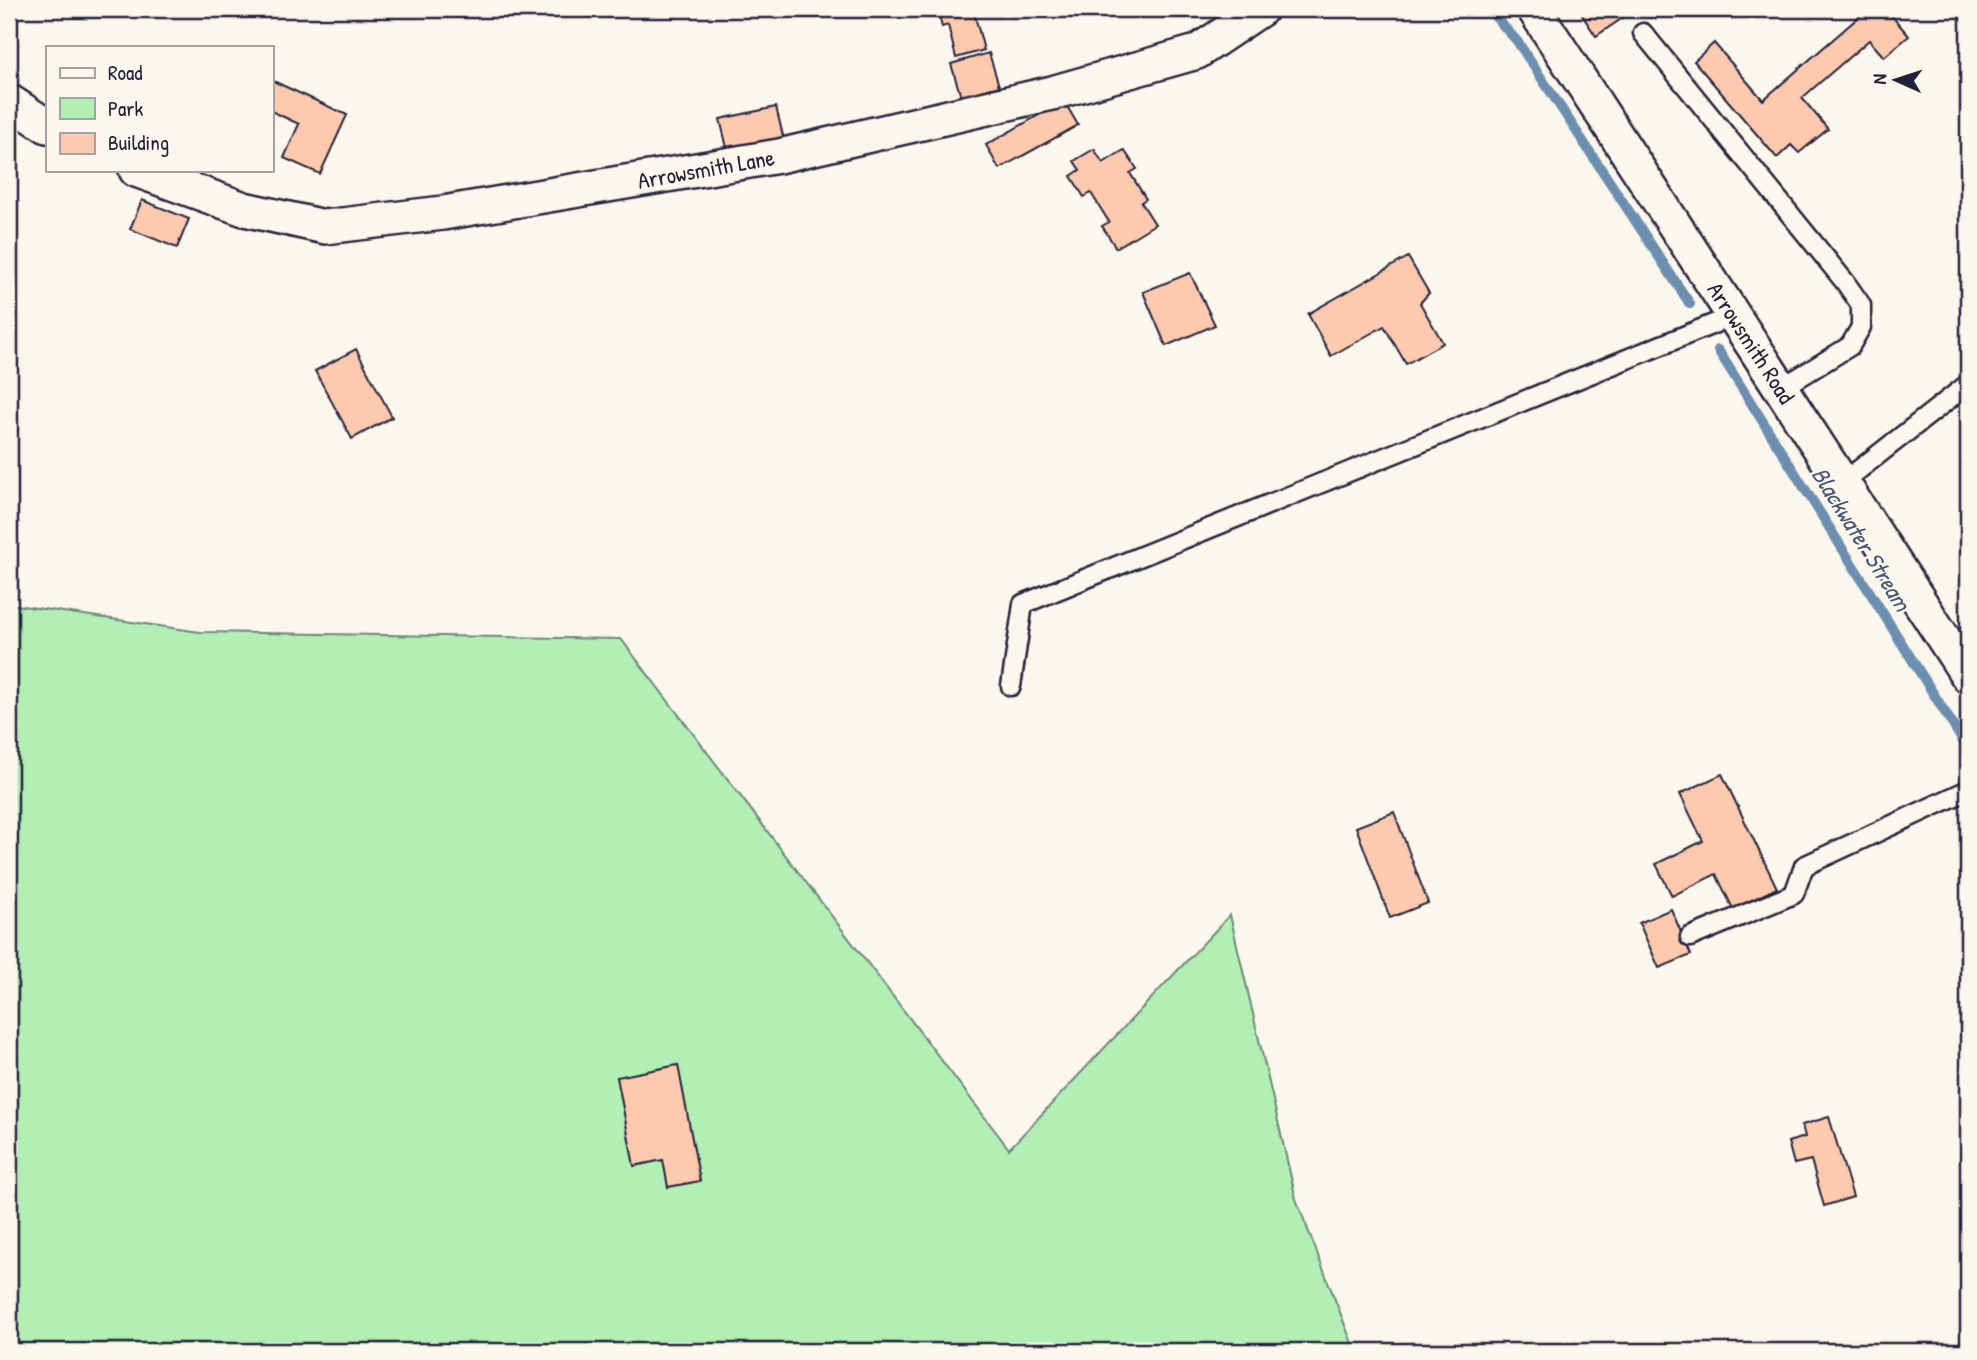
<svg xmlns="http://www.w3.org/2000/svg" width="1977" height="1360" font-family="'Patrick Hand',sans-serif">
<rect width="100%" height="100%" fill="#fbf7ec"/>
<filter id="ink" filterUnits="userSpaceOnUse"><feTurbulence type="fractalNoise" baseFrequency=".0143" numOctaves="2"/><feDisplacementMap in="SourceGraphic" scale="14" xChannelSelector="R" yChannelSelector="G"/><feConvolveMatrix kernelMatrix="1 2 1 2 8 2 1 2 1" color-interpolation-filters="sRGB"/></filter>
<g filter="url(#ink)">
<path fill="#b2efb5" stroke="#6a8878" stroke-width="2" d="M 9,604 L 200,632 L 621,639 L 1009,1149 L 1230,915 L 1296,1199 L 1355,1351 L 9,1351 Z"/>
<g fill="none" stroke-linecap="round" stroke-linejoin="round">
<path stroke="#6c8fb0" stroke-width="10" d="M 1488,9 L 1517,41 L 1690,304
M 1718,350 L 1968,749"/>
</g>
<path fill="#fecaaf" stroke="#22223b" stroke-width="2" d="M 937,9 L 973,9 L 984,50 L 956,58 L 948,25 L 942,27 Z
M 1578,9 L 1636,9 L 1596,36 Z
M 1868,9 L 1886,9 L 1909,36 L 1884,57 L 1869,40 L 1802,98 L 1828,129 L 1799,153 L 1791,145 L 1777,158 L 1694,61 L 1714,43 L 1763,100 Z
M 989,53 L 999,86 L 961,97 L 951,64 Z
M 271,80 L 347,115 L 320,174 L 284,158 L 299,124 L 271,111 Z
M 1064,101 L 1078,125 L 999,169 L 986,145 Z
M 776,107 L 784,140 L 728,152 L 720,119 Z
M 1094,149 L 1103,163 L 1124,150 L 1137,169 L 1130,173 L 1146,199 L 1141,202 L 1155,224 L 1116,248 L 1102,226 L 1109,222 L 1091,193 L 1084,197 L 1071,176 L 1080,170 L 1074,161 Z
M 142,200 L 189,219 L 177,248 L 130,229 Z
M 1408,257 L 1429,293 L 1420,303 L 1443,343 L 1406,364 L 1384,326 L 1331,356 L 1308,314 Z
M 1190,273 L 1215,325 L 1166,346 L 1143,292 Z
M 356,349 L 392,417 L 352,439 L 315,371 Z
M 1722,774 L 1777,888 L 1733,909 L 1716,874 L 1672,896 L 1656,864 L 1703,841 L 1680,794 Z
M 1394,812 L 1428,903 L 1390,918 L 1356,827 Z
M 1671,909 L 1691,955 L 1659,968 L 1639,923 Z
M 678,1065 L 700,1181 L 668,1187 L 663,1160 L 634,1166 L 617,1077 Z
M 1829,1117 L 1853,1197 L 1824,1206 L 1811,1160 L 1794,1164 L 1788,1142 L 1805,1137 L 1802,1125 Z"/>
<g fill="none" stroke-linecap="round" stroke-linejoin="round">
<defs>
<path id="service" d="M 1643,33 L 1845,282 L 1861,305 L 1861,327 L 1850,346 L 1780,389
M 1842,483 L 1968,384
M 1011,686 L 1023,604 L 1733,316
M 1690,937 L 1794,894 L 1804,866 L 1968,790"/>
<path id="minor" d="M 1534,9 L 1968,676
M 9,101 L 47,126
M 136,170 L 244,209 L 325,227 L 443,213 L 779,156 L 1052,93 L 1197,52 L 1261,9"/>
</defs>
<use href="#service" stroke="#22223b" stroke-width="23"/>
<use href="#minor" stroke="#22223b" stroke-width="38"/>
<use href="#service" stroke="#fbf7ec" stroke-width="18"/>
<use href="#minor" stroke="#fbf7ec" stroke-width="33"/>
</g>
</g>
<g text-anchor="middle" stroke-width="5" stroke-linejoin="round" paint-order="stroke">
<g font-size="23" fill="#22223b" stroke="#fbf7ec">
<text transform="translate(706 169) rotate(-10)" y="8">Arrowsmith Lane</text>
<text transform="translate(1751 343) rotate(57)" y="8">Arrowsmith Road</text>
</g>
<g font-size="24" font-style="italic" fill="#475876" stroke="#fbf7ec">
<text transform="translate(1861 539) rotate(58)" y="8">Blackwater Stream</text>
</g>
</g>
<rect width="1977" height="1360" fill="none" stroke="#fbf7ec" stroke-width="35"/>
<rect x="18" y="18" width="1942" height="1325" fill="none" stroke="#22223b" stroke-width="2.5" filter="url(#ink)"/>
<rect x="46" y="46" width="228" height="126" fill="#fbf7ec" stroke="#a4a2a5" stroke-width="2"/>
<rect x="60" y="68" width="35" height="10" fill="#fbf7ec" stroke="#a4a2a5" stroke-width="2"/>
<text x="108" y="80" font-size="21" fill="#22223b">Road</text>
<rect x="60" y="98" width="35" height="21" fill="#b2efb5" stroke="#a4a2a5" stroke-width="2"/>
<text x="108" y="116" font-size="21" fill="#22223b">Park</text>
<rect x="60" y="133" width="35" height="21" fill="#fecaaf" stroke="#a4a2a5" stroke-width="2"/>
<text x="108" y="150" font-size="21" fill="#22223b">Building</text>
<g transform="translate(1896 80) rotate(273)" stroke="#fbf7ec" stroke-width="5" paint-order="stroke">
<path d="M0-5L12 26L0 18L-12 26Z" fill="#22223b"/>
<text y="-10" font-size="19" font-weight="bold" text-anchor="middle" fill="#22223b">N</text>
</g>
</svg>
